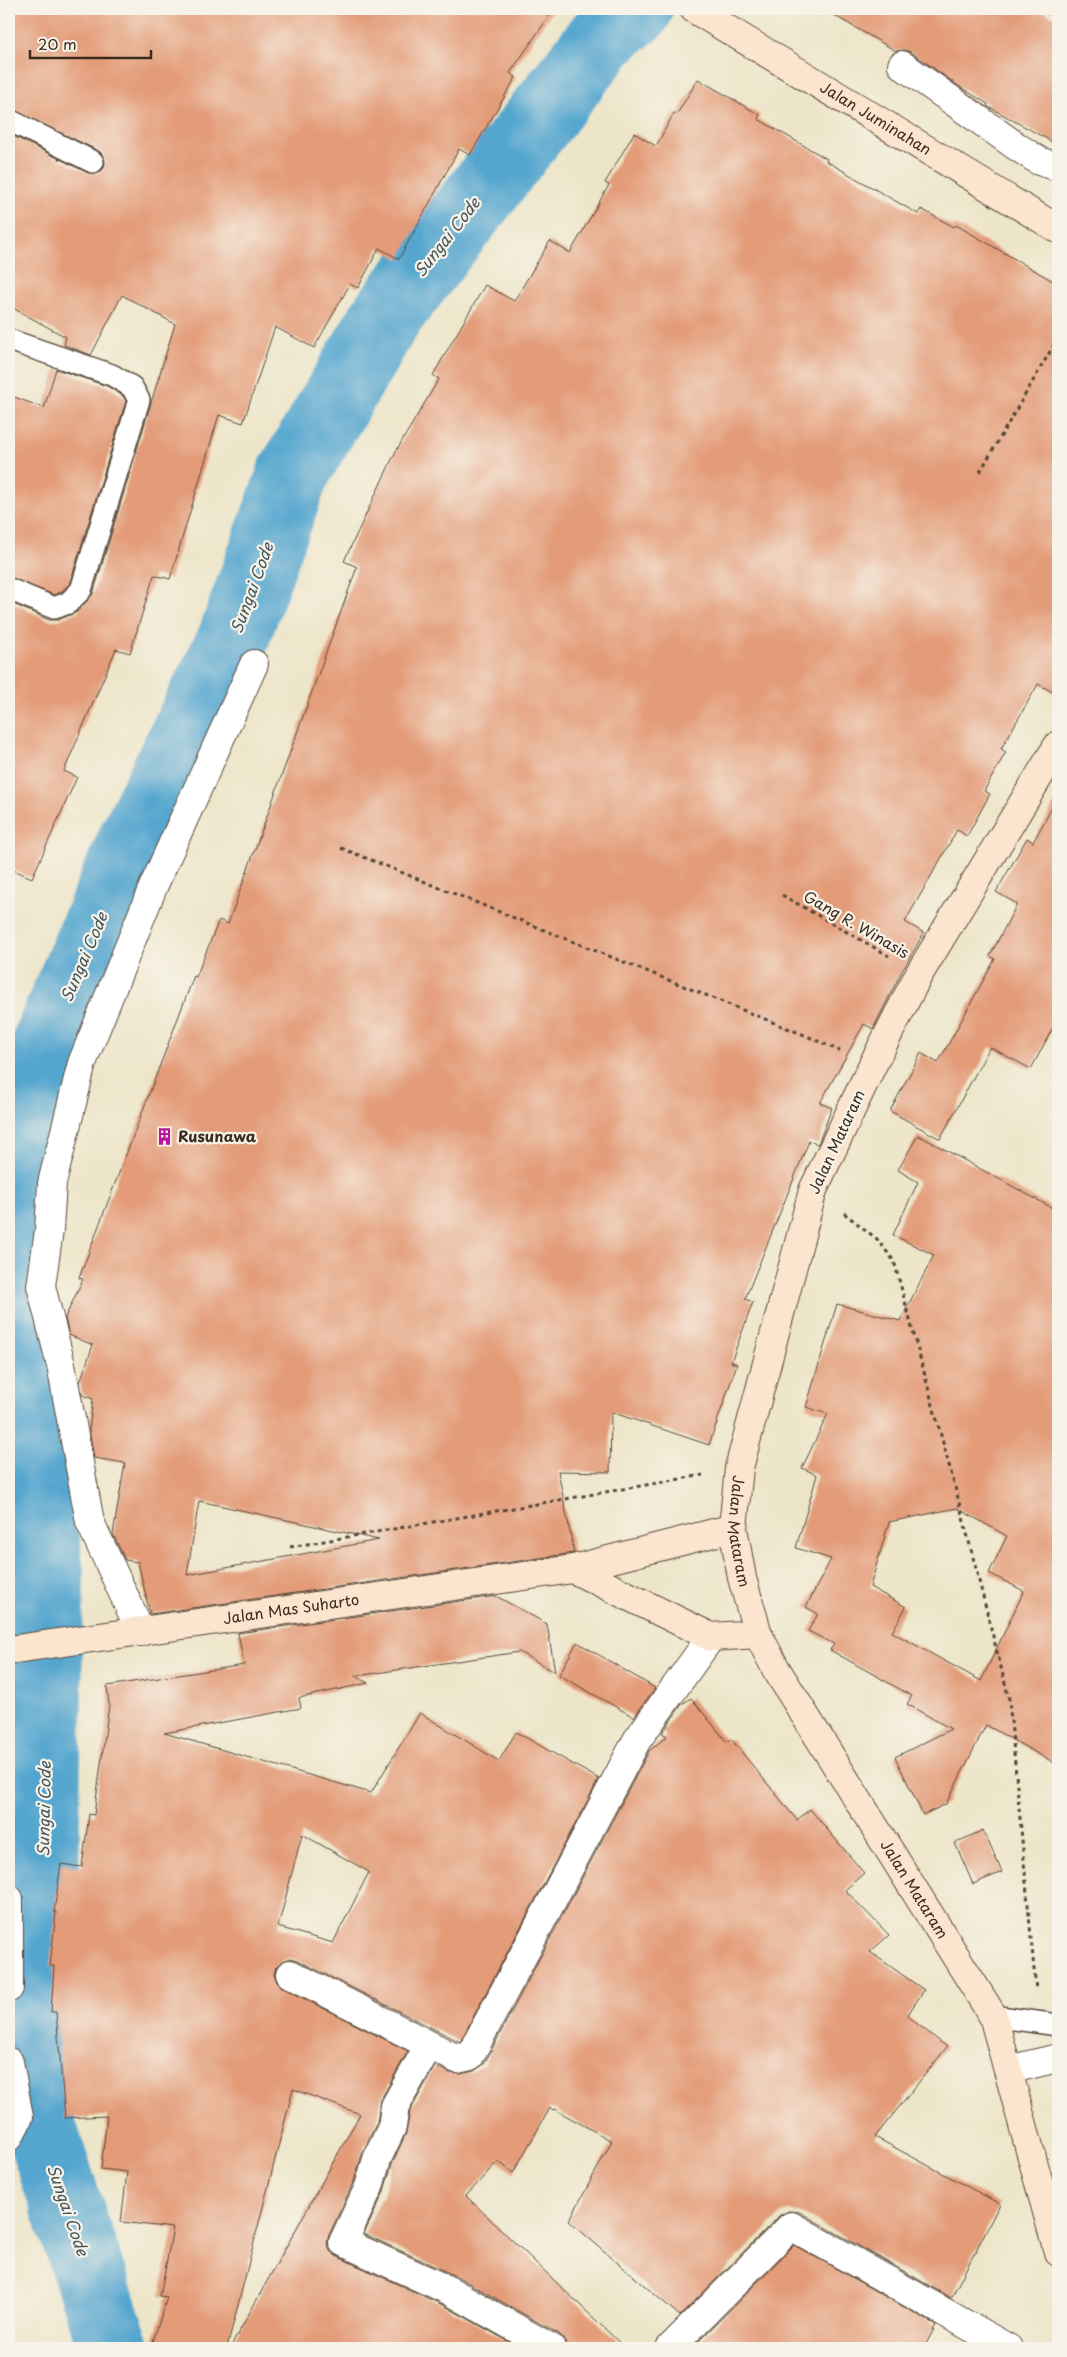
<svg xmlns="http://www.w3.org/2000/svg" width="1067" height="2357" font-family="'Playpen Sans',sans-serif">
<rect width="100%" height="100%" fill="#f7f3e8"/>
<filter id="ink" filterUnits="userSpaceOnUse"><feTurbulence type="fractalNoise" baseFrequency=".02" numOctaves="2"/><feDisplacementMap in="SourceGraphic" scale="10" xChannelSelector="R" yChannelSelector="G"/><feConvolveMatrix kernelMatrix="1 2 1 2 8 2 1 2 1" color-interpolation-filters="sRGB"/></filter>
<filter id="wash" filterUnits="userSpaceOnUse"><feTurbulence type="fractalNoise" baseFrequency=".0096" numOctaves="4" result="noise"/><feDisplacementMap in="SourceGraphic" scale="20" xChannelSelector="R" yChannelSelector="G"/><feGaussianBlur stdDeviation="1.12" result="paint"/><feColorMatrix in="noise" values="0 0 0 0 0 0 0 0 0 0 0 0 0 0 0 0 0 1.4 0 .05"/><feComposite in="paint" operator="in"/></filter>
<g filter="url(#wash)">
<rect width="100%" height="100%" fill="#ede5c8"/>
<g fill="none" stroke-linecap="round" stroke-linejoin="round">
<path stroke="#54a6cf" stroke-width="72" d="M 9,1242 L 27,1091 L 134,839 L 232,642 L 293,474 L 387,315 L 604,36 L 637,9
M 9,1260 L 48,1574 L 39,2123 L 114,2348"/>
</g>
<g id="blocks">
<path fill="#e39b78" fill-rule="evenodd" d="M 9,9 L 554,9 L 510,73 L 516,77 L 470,155 L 459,149 L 399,259 L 379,248 L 358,288 L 350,284 L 314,348 L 275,327 L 243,423 L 219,415 L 170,579 L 154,575 L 130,653 L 116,649 L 64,771 L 77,777 L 32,878 L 9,868 L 9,602 L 49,620 L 58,620 L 77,612 L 93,594 L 175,324 L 122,295 L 91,355 L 64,345 L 66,337 L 9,306 L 9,134 L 88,173 L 99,173 L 104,168 L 105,162 L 104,156 L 99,151 L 9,108 Z
M 823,9 L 1039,9 L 1058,19 L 1058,145 L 987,106 L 988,104 L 960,87 L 911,52 L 904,50 L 896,51 Z
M 698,79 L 760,115 L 758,119 L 827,159 L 826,161 L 918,214 L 921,209 L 954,227 L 956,225 L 1058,284 L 1058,695 L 1038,684 L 1001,749 L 1006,752 L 984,791 L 990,794 L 967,836 L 957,830 L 905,922 L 924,933 L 902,971 L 873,1029 L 864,1024 L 820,1103 L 832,1108 L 818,1144 L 809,1141 L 745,1299 L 753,1302 L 731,1362 L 737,1364 L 709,1445 L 611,1412 L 610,1472 L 558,1471 L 574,1553 L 150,1614 L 138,1562 L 125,1560 L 113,1534 L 125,1463 L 94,1458 L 89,1429 L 93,1399 L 82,1395 L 80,1382 L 93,1345 L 69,1335 L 65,1318 L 83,1279 L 79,1278 L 194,976 L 196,977 L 219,920 L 228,924 L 357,567 L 344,561 L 396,451 L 439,379 L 433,375 L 485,285 L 514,301 L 550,241 L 570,253 L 609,185 L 605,183 L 634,133 L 656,146 L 674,113 L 677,114 ZM 199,1501 L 379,1540 L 187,1575 Z
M 56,369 L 107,386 L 123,396 L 126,401 L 70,583 L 61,592 L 54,595 L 9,577 L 9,395 L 44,408 Z
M 1058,797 L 1058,1018 L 1031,1069 L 990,1047 L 940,1139 L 890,1111 L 921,1053 L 938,1063 L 995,959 L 990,956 L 1017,904 L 996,892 L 1027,838 L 1033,842 Z
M 918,1135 L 1058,1211 L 1058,1765 L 986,1725 L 946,1804 L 923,1815 L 895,1757 L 951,1729 L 907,1704 L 912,1696 L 830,1650 L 834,1644 L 808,1631 L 818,1614 L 806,1607 L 831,1559 L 796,1548 L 817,1475 L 802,1468 L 828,1414 L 806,1407 L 837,1304 L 900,1321 L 934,1255 L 893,1235 L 918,1182 L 898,1170 ZM 957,1508 L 1007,1536 L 989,1573 L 1024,1591 L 981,1681 L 892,1632 L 906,1607 L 870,1587 L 889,1522 Z
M 496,1596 L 547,1624 L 555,1672 L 519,1652 L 356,1676 L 368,1683 L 299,1698 L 301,1708 L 164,1733 L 371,1793 L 420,1713 L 499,1761 L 516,1732 L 599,1779 L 460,2042 L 297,1960 L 290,1958 L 282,1961 L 276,1967 L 274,1974 L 277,1982 L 283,1988 L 408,2051 L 381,2099 L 377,2122 L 363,2152 L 354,2181 L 329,2235 L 327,2243 L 330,2251 L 336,2256 L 443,2305 L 520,2348 L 230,2348 L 360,2114 L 293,2089 L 227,2348 L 151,2348 L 167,2297 L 160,2296 L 173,2228 L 121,2222 L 127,2172 L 101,2169 L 107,2116 L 65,2118 L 56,2012 L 51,2012 L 54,1966 L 50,1966 L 56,1912 L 54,1912 L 61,1864 L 82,1867 L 89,1814 L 94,1815 L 109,1705 L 107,1686 L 244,1665 L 238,1633 ZM 302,1834 L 369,1872 L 333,1943 L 278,1927 Z
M 577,1642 L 655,1688 L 634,1717 L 559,1675 Z
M 691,1698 L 727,1742 L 731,1739 L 797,1820 L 810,1809 L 864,1873 L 845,1890 L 889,1935 L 870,1952 L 924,1990 L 907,2016 L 947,2047 L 875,2137 L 1000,2204 L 951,2298 L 799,2212 L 789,2211 L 780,2215 L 680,2316 L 569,2221 L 612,2141 L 554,2109 L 553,2110 L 550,2108 L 513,2173 L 498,2161 L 466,2196 L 625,2348 L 567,2348 L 565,2340 L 559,2334 L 458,2277 L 364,2234 L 383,2194 L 392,2164 L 406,2133 L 410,2111 L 435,2066 L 450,2073 L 460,2074 L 474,2071 L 484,2064 L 649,1751 L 667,1736 L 662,1733 L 682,1704 Z
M 983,1830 L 1002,1872 L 973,1884 L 955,1843 Z
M 794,2245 L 936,2325 L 924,2348 L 692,2348 Z"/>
</g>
</g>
<g filter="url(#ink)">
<use href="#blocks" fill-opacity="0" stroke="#564638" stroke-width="1"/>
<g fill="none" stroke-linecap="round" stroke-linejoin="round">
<defs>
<path id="lane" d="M 9,120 L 93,162
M 9,340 L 112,375 L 132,387 L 139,400 L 81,590 L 68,603 L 54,608 L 9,589
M 993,2016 L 1058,2025"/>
<path id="street" d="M 902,65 L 1016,146 L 1039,161 L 1058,167
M 141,1632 L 90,1522 L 61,1365 L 41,1286 L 49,1230 L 52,1183 L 82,1063 L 153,887 L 254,664
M 9,1899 L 9,1988
M 290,1974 L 457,2059 L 470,2056 L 637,1740 L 711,1637
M 429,2045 L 395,2106 L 392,2127 L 377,2159 L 369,2187 L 343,2242 L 450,2291 L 551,2348
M 9,2062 L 19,2117 L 9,2137
M 1008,2070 L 1058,2058
M 670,2348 L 791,2226 L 1008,2348"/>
<g id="secondary">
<path id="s1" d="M 694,9 L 1058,229"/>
<path id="s2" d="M 1058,745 L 919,974 L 872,1066 L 813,1190 L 739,1468 L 733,1528 L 742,1578 L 758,1634 L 776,1669 L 993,2016 L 1058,2252"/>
<path d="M 573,1569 L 711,1637 L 758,1634"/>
<path id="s3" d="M 9,1650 L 573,1569 L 733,1528"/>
</g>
</defs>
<use href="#lane" stroke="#564638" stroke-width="24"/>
<use href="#street" stroke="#564638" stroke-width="30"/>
<use href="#secondary" stroke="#564638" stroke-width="30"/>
<path stroke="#564638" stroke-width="3" stroke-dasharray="4 4" stroke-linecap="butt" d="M 980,472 L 1058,338
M 341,848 L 807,1036 L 840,1051
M 782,895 L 889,956
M 844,1213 L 877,1239 L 894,1261 L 959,1502 L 1009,1699 L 1036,1991
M 290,1547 L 703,1475"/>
<use href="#lane" stroke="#fff" stroke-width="21"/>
<use href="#street" stroke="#fff" stroke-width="28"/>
<use href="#secondary" stroke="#fbe5cf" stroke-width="28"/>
</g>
</g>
<defs>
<symbol id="building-bare" viewBox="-9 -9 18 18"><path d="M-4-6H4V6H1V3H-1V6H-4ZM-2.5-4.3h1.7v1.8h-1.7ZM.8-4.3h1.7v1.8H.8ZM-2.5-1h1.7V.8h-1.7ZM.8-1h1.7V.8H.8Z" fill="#b5179e" stroke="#f7f3e8" stroke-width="2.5" paint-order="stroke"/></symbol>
</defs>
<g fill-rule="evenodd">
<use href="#building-bare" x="152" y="1124" width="25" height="25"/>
</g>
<g text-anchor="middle" stroke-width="4.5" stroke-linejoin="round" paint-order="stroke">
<g font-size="15" fill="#3b2a1e" stroke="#f7f3e8">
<text dy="5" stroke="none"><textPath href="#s1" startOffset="212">Jalan Juminahan</textPath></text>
<text transform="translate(856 925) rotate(30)" y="5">Gang R. Winasis</text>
<text transform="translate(837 1142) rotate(-65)" y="5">Jalan Mataram</text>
<text dy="5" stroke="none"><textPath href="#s2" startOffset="860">Jalan Mataram</textPath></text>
<text dy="5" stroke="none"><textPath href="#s3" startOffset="285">Jalan Mas Suharto</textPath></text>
<text dy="5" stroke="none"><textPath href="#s2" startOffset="1265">Jalan Mataram</textPath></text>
</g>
<g font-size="15" font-weight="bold" fill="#3b2a1e" stroke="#f7f3e8" text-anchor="start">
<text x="178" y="1142">Rusunawa</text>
</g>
<g font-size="16" font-style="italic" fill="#44555c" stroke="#f7f3e8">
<text transform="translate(447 237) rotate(-52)" y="6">Sungai Code</text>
<text transform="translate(252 588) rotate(-70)" y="6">Sungai Code</text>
<text transform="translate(84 957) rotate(-67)" y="6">Sungai Code</text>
<text transform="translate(44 1809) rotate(-89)" y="6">Sungai Code</text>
<text transform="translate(68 2210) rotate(71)" y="6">Sungai Code</text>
</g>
</g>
<rect width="1067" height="2357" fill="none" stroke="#f7f3e8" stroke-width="30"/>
<path d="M30 50v8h121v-8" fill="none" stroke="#3b2a1e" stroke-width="2.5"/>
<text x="38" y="50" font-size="15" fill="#3b2a1e" stroke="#f7f3e8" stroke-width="4" paint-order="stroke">20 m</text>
</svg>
